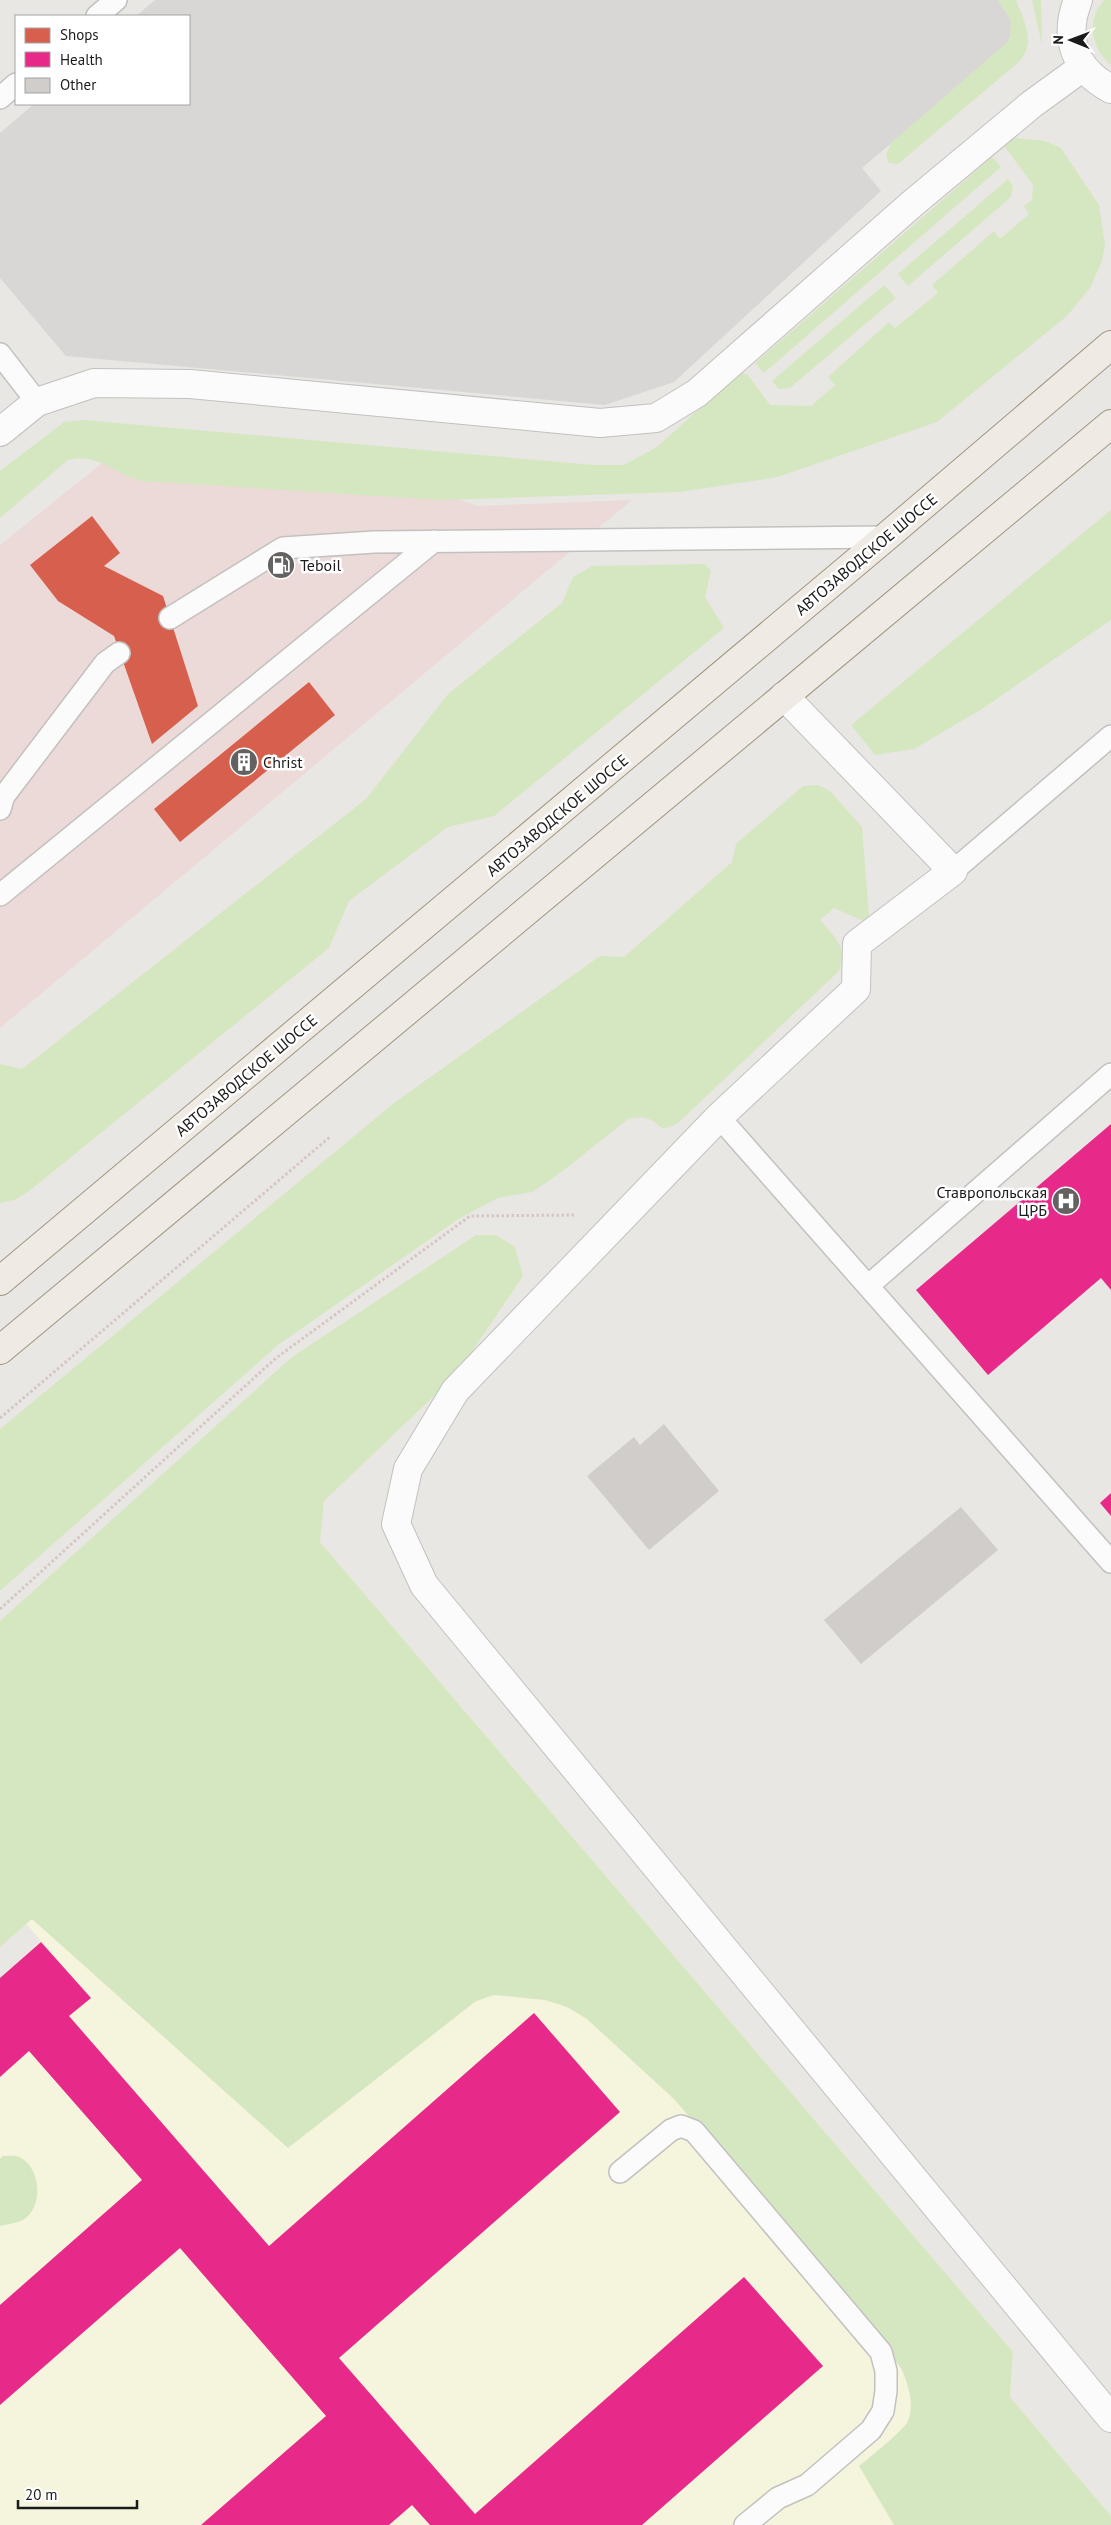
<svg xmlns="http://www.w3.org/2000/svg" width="1111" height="2525" font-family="'PT Sans',sans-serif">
<rect width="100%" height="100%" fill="#e9e7e3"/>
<path fill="#d8d7d5" d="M 155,0 L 998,0 L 1011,20 L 1012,32 L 1006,46 L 862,168 L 881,191 L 674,382 L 605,405 L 66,356 L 0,278 L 0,133 L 34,104 L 189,104 L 189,16 L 136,16 Z"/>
<path fill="#ecdad8" d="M 127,443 L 356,461 L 477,506 L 632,500 L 0,1028 L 0,545 Z"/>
<path fill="#f5f4dc" d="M 320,1542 L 1013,2352 L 1010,2397 L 1111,2516 L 1111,2525 L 0,2525 L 0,1978 L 41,1941 L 0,1893 Z"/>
<path fill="#d5e7c1" d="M 998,0 L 1016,0 C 1024,21 1036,41 1020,61 L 898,164 L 889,163 L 886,155 L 891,143 L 1010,40 L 1011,20 Z
M 1032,0 L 1041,0 L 1042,45 L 1033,4 Z
M 1104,0 L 1111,0 L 1111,65 C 1091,49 1086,20 1104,0 Z
M 1016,138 L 1045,141 L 1061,148 L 1099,205 L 1105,245 L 1102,261 L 1090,288 L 1067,316 L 937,422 L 778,477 L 680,492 L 439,500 L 141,481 C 115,474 97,452 68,460 L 0,518 L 0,471 L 64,422 L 83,420 L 594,465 L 624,465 L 657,447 L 735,376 L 742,373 L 748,375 L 770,405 L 811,406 L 835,385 L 828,377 L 889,322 L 895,328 L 938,293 L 932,285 L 994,231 L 1000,239 L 1029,214 L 1024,206 L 1032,200 L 1033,185 L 1002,143 Z
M 992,157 L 1001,167 L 764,373 L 755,363 Z
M 1008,179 L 1013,186 L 1011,197 L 908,286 L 898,274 Z
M 884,285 L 896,298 L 790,388 L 779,389 L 772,381 Z
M 1111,510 L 1111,620 L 982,709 L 914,749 L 875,755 L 851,725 Z
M 705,564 L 711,571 L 705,597 L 724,628 L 494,816 L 448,827 L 349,901 L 329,948 L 28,1192 L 14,1200 L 0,1203 L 0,1064 L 22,1069 L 366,799 L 448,694 L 562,603 L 573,577 L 592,566 Z
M 818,785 L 830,791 L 862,827 L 869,916 L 863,921 L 834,908 L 820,920 C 835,938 848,946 839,971 L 678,1123 C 657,1133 664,1126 649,1119 C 642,1116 635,1118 628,1119 L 564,1170 L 533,1192 L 498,1198 L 460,1218 L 278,1345 L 0,1591 L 0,1429 L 394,1103 L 600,956 L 624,957 L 732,862 L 736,844 L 803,786 Z
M 476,1235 L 496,1235 L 515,1247 L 523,1276 L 456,1375 L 324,1501 L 320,1542 L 1013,2352 L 1010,2397 L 1111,2516 L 1111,2525 L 894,2525 L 859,2466 C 869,2458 904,2430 908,2421 C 915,2404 908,2384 901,2368 L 675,2100 L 587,2019 L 567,2007 L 545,2000 L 494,1995 L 476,2001 L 288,2148 L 32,1919 L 0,1947 L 0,1621 L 292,1357 Z
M 3,2156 C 8,2156 15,2155 19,2157 C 40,2166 45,2206 23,2220 C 17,2223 7,2224 0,2226 L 0,2159 Z"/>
<path fill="#d6604d" d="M 92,516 L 120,553 L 104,566 L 163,596 L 198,706 L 152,744 L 114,636 L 58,601 L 30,565 Z
M 309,682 L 335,715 L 180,842 L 154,809 Z"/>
<path fill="#e7298a" d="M 1111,1124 L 1111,1290 L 1101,1278 L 988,1375 L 916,1290 Z
M 1111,1493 L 1111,1516 L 1100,1503 Z
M 41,1942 L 91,1998 L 69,2016 L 269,2246 L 534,2013 L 620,2112 L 339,2358 L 475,2514 L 744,2277 L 823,2366 L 642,2525 L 430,2525 L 412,2505 L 389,2525 L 201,2525 L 326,2416 L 180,2248 L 0,2405 L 0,2305 L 142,2180 L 29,2051 L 0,2077 L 0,1978 Z"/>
<path fill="#d0cdca" d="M 664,1424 L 719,1491 L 649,1550 L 587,1476 L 634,1437 L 640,1445 Z
M 961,1507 L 998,1550 L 861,1664 L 824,1620 Z"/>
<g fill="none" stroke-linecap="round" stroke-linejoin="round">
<defs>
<path id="lane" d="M 97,16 L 116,0
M 0,98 L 16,84
M 0,354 L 37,402
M 170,618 L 283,548 L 374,542 L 886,537
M 0,809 L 4,796 L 105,663 L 119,653
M 953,871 L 1111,736
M 0,895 L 434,541
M 719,1117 L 1111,1562
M 868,1286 L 1111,1074
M 620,2172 L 671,2130 L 681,2126 L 694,2131 L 881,2352 L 886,2371 L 886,2391 L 883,2411 L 871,2430 L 807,2485 L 778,2498 L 745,2525"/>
<path id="street" d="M 1078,0 C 1063,38 1075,70 1111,89
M 0,432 L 37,402 L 94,383 L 190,384 L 600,423 L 656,418 L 697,393 L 913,203 L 1032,104 L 1083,67
M 784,696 L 953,871 L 857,944 L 856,989 L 719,1117 L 455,1391 L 408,1469 L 396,1524 L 424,1585 L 1111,2418"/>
<path id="primary" d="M 0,1281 L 886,537 L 1111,345
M 0,1350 L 1111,424"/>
</defs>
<use href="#lane" stroke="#c2c1bf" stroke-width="24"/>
<use href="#street" stroke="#c2c1bf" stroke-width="30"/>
<use href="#primary" stroke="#9f9581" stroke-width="30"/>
<path stroke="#d5c6c4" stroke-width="3" stroke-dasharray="2.5 2.5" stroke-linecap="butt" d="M 0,1418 L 331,1136
M 0,1609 L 276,1358 L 470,1216 L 576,1215"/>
<use href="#lane" stroke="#fcfbfb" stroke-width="21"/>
<use href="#street" stroke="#fcfbfb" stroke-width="28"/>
<use href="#primary" stroke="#efeae3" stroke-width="28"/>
</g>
<defs>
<symbol id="fuel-disc" viewBox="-11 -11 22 22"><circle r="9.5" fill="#636261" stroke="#fff"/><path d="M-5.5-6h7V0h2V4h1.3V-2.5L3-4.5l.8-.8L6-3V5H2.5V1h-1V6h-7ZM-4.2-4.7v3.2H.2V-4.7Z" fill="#fff"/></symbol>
<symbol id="building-disc" viewBox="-11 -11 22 22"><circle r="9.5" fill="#636261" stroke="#fff"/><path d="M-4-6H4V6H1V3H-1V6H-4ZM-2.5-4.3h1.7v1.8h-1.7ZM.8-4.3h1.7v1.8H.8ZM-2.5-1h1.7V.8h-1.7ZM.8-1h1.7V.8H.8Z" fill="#fff"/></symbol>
<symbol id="hospital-disc" viewBox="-11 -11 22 22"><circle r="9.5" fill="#636261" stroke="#fff"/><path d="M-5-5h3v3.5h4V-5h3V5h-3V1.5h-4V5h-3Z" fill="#fff"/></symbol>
</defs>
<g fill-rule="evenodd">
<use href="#fuel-disc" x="265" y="549" width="32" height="32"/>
<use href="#building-disc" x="228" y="746" width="32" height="32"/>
<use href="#hospital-disc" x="1050" y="1185" width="32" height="32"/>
</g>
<g text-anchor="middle" stroke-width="5" stroke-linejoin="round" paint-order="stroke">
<g font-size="16" fill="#1b1b1b" stroke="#fff">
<text transform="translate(866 554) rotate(-40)" y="6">АВТОЗАВОДСКОЕ ШОССЕ</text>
<text transform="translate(557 815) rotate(-40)" y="6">АВТОЗАВОДСКОЕ ШОССЕ</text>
<text transform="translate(246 1075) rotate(-40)" y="6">АВТОЗАВОДСКОЕ ШОССЕ</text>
</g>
<g font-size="16" fill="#1b1b1b" stroke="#fff" text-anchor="start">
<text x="300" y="571">Teboil</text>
<text x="263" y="768">Christ</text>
<text x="1047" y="1198" text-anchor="end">Ставропольская<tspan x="1047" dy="18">ЦРБ</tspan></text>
</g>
</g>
<rect x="15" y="15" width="175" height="90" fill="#ffffff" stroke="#a4a4a4"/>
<rect x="25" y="28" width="25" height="15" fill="#d6604d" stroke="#a4a4a4"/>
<text x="60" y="40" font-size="15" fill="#1b1b1b">Shops</text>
<rect x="25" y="52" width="25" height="15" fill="#e7298a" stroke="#a4a4a4"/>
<text x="60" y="65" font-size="15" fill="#1b1b1b">Health</text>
<rect x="25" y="78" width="25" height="15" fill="#d0cdca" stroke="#a4a4a4"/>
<text x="60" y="90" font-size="15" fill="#1b1b1b">Other</text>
<g transform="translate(1071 40) rotate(271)" stroke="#ffffff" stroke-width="4" paint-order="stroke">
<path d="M0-4L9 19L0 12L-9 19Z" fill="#1b1b1b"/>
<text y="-8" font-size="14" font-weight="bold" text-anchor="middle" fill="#1b1b1b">N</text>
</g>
<path d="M18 2500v8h119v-8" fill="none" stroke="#1b1b1b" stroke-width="2.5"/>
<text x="25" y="2500" font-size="15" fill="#1b1b1b" stroke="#ffffff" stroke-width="4" paint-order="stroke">20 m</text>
</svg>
